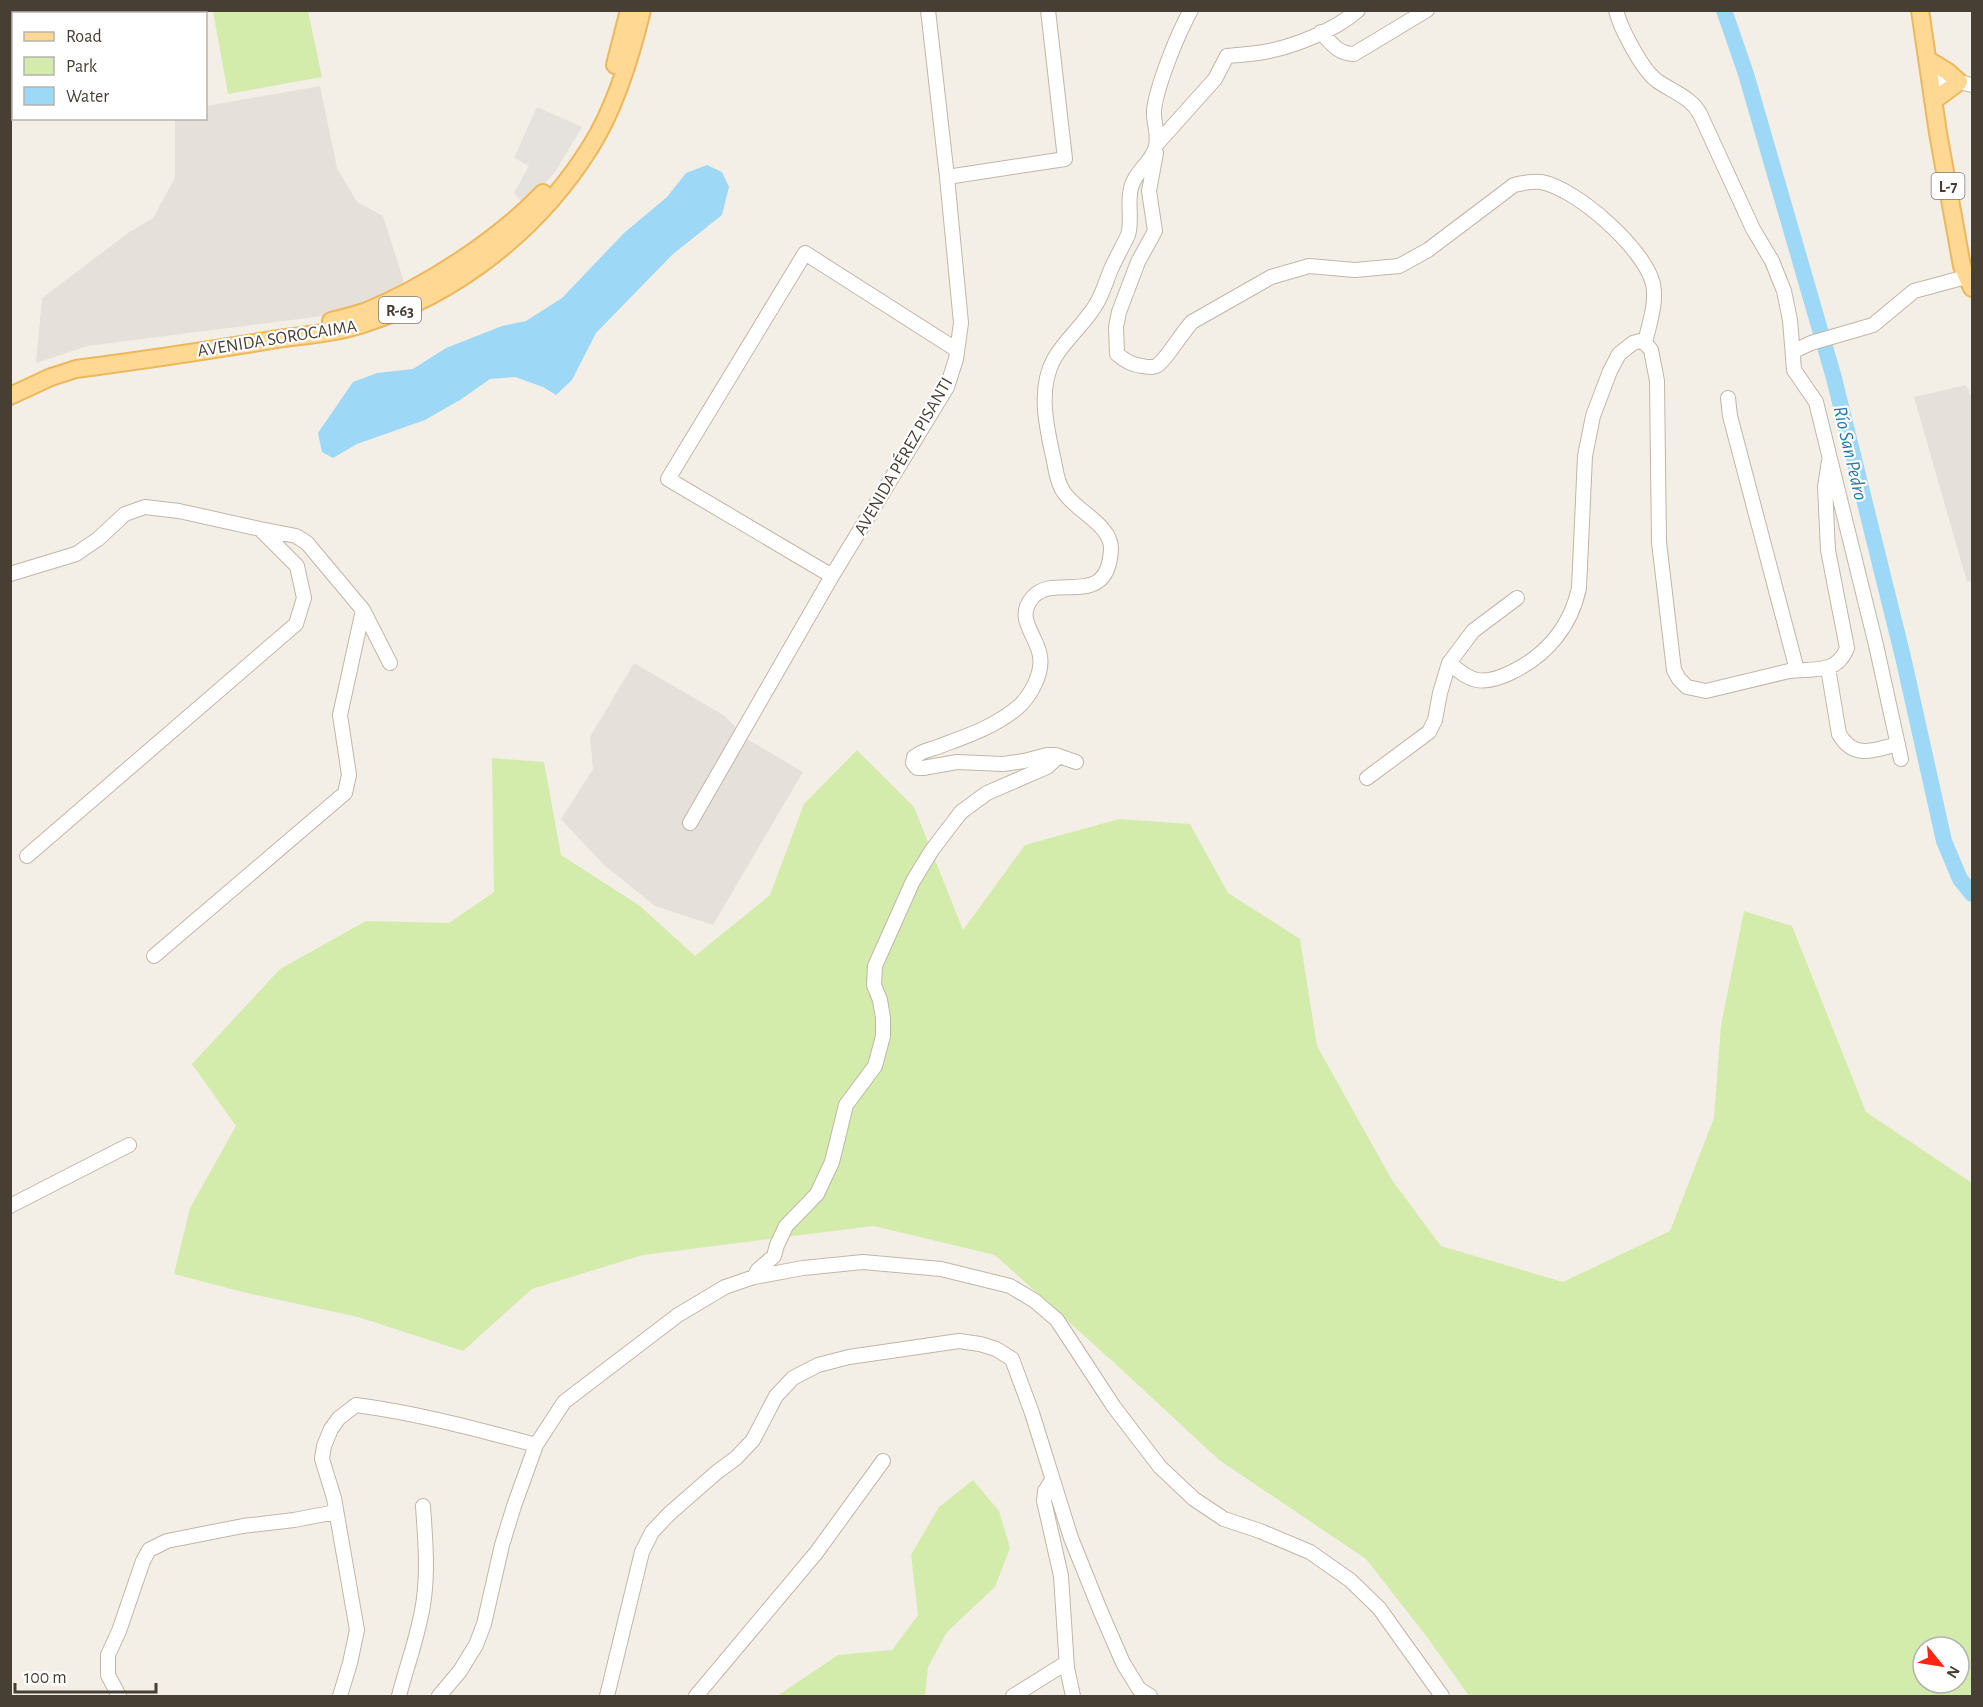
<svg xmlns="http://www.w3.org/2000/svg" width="1983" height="1707" font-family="'Alegreya Sans',sans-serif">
<rect width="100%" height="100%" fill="#f4efe6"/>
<path fill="#e6e0db" d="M 320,86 L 337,168 L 357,202 L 383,216 L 404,282 L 347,313 L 87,346 L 36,363 L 42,298 L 128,233 L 153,218 L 175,178 L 175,119 L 206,118 L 206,106 Z
M 1966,385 L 1972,398 L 1972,581 L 1967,582 L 1914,397 Z
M 634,663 L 725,716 L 747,739 L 803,772 L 713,925 L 655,906 L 604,865 L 561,819 L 593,769 L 590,737 Z"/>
<path fill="#d3ecab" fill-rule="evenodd" d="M 213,11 L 308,11 L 322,77 L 228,94 Z
M 857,750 L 914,807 L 963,930 L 1025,845 L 1119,819 L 1190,824 L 1228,893 L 1300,939 L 1317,1046 L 1392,1180 L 1441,1246 L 1563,1282 L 1670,1231 L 1714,1118 L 1721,1025 L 1744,911 L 1792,926 L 1866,1112 L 1972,1183 L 1972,1696 L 1469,1696 L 1427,1637 L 1366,1559 L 1219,1460 L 1121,1369 L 995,1255 L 874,1226 L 643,1255 L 532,1289 L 463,1351 L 358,1317 L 247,1293 L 174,1274 L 190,1208 L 236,1126 L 192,1064 L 280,969 L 366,921 L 449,923 L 494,892 L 492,758 L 544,762 L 561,855 L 640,906 L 695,956 L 770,895 L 804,804 ZM 1923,1647 L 1959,1647 L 1959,1683 L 1923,1683 Z
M 973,1480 L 999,1511 L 1010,1548 L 995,1587 L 947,1632 L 928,1667 L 925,1696 L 777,1696 L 838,1655 L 892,1650 L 918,1615 L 911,1555 L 939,1507 Z"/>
<path fill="#e5e2de" d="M 537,107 L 582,127 L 555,172 L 539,191 L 523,203 L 514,193 L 529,166 L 514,158 Z"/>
<path fill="#9dd8f6" d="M 707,165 L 722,172 L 729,187 L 722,215 L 673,254 L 596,333 L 572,380 L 556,395 L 543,387 L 515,377 L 490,379 L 460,400 L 425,420 L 357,444 L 333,458 L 322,452 L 318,433 L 353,382 L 377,373 L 413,369 L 446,348 L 502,326 L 526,321 L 562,298 L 624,233 L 667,197 L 686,173 Z"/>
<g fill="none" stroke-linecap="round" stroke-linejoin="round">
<path stroke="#9dd8f6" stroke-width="16" d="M 1724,10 L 1746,74 L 1834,378 L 1903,657 L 1944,841 L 1960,879 L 1972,894"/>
<defs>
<path id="minor" d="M 30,10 L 31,14
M 1616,10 C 1620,28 1642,69 1656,80 C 1672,92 1690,96 1700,114 L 1753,229 L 1772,261 L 1784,291 L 1790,320 L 1794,370 L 1816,402 L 1876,645 L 1901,759
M 1321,32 C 1331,43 1338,54 1354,54 L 1427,10
M 1930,82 L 1959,82 L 1972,85
M 1156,145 L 1215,79 L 1227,56 C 1239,55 1252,54 1264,52 C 1293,47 1336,30 1358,10
M 1156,153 L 1149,191 L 1155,231 L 1138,262 L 1119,312 L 1116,327 L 1117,354 C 1125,361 1132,365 1142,366 C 1147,367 1152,368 1156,366 C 1164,363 1183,331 1192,322 L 1271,277 L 1309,266 L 1355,270 L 1399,266 L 1428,250 L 1514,185 C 1522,183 1532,181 1541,182 C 1576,188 1645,249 1653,284 C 1657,303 1649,324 1645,343
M 947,177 L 1065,159 L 1048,10
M 1794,351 L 1811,343 L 1873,325 L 1914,291 L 1966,277
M 1728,398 L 1730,416 L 1797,670
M 10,574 L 76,554 L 98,539 L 125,514 L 145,507 L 179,511 L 260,529 L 297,566 L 304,598 L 296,624 L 27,856
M 832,576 L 668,479 L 805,253 L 957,350
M 1517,598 L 1473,631 L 1449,663 C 1458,670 1466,678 1477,680 C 1489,682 1502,677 1512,672 C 1547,655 1571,626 1579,588 L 1585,456 L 1593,416 L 1610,371 L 1619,354 L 1633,343 L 1640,341 L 1645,343 L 1651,350 L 1657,381 L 1659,542 L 1674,670 L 1679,679 L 1687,687 L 1706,691 L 1789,671 C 1812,668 1837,675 1847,648 L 1828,550 L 1825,487 L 1829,461
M 363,610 L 390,663
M 1828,668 L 1839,734 C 1854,760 1874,750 1898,744
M 1076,762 L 1056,755 L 1047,755 L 1024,761 L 1003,764 L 957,762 L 923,768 L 917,768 L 913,763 L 914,757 L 919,754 C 925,750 933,749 940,746 C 967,736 994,727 1017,708 C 1030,697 1043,674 1040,656 C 1037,635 1014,618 1033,597 C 1055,572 1108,611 1111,549 C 1112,525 1074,510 1063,491 C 1057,482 1056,471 1054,461 C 1047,429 1037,390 1054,359 C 1066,338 1087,322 1098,301 C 1104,290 1107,278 1112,267 C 1117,256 1123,246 1128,235 C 1133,218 1126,201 1132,185 C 1137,169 1152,163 1156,146 C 1159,134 1153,122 1154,110 C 1157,85 1178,33 1191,10
M 1367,778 L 1429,732 L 1435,720 L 1440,693 L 1449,663
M 690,823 L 832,576 L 947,387 L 956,359 L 961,323 L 947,177 L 928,10
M 154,956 L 345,793 L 349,775 L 340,715 L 363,610 L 307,543 L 296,536 L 260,529
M 10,1206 L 129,1145
M 754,1277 L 758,1270 L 774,1256 L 777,1245 L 786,1226 L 817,1194 L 832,1162 L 846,1105 L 875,1066 L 883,1036 L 883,1018 L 880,1000 L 874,985 L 875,966 L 913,881 L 932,850 L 961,812 L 987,793 L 1047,767 L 1059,756
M 1052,1480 L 1045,1491 L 1044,1501 L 1061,1576 L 1067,1668 L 1073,1696
M 119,1696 L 108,1675 L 108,1655 L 119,1631 L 143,1561 L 149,1550 L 167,1541 L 243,1526 L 294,1520 L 336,1512
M 340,1696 L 350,1663 L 357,1630 L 334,1498 L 322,1459 L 324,1446 L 331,1429 L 339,1418 L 356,1405 C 417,1413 476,1429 536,1445
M 399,1696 C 407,1664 420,1632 424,1598 C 428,1567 425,1536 423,1506
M 439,1696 L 460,1671 L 476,1645 L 484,1624 L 502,1545 L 514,1506 L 536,1445 L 564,1402 L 678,1315 L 725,1287 L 754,1277 L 803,1268 L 863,1262 L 941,1269 L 1010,1286 L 1035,1301 L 1057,1320 L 1114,1407 L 1160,1467 L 1194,1499 L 1224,1519 L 1260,1531 L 1310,1552 L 1350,1580 L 1379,1608 L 1442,1696
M 607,1696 L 642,1552 L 652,1532 L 669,1514 L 717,1472 L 736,1458 L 753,1440 L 776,1396 L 793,1378 L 818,1365 L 849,1357 L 959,1341 L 980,1344 L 996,1349 L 1012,1359 L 1032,1413 L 1071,1538 L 1100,1610 L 1123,1663 L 1139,1689 L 1150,1696
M 696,1696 L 816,1553 L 883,1461
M 1013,1696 L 1066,1663"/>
<path id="major" d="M 1920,10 L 1938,133 L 1962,266 L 1972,288
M 1927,59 L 1948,72 L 1959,82 L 1933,101
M 615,65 L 629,10
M 331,321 C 343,318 355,315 367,311 C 427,286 498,240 543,193
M 10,396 L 51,377 L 76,369 C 144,360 211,350 278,339 C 306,335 336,333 363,324 C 457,294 539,230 591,146 C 616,106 631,56 642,10"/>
</defs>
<use href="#minor" stroke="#c1b6a7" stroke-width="16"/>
<use href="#major" stroke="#edb75b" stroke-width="20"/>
<use href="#minor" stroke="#fff" stroke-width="14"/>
<use href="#major" stroke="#ffd994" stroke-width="16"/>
</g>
<g text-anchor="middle" stroke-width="4.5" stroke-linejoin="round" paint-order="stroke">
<g fill="#fff" stroke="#7f7971" stroke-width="1.5">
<rect x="1931.5" y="173" width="33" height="26" rx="4.5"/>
<rect x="379" y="297" width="42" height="26" rx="4.5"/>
</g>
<g font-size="16" font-weight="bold" fill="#483f34">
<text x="1948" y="192">L-7</text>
<text x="400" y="316">R-63</text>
</g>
<g font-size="18" fill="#483f34" stroke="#fff">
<text transform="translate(277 338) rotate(-9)" y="6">AVENIDA SOROCAIMA</text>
<text transform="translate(903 456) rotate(-60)" y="6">AVENIDA PÉREZ PISANTI</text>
</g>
<g font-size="20" font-style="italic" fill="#227bab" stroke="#fff">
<text transform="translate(1851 453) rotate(77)" y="7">Río San Pedro</text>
</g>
</g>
<rect width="1983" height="1707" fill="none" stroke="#483f34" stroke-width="24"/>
<rect x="12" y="12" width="195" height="108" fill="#ffffff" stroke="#b6b2ae" stroke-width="1.5"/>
<rect x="24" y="32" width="30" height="9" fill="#ffd994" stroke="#b6b2ae" stroke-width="1.5"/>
<text x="66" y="42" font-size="18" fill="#483f34">Road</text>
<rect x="24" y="57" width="30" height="18" fill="#d3ecab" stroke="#b6b2ae" stroke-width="1.5"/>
<text x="66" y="72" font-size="18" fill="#483f34">Park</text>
<rect x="24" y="87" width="30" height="18" fill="#9dd8f6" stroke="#b6b2ae" stroke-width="1.5"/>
<text x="66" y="102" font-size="18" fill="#483f34">Water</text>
<g transform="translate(1941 1665) rotate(120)"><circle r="28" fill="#ffffff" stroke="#b6b2ae" stroke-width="1.5"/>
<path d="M0-4.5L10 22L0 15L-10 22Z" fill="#ff2512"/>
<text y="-9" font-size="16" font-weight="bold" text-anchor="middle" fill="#483f34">N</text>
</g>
<path d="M15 1683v9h141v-9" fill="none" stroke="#483f34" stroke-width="3"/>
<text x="24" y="1683" font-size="18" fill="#483f34" stroke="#ffffff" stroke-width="4.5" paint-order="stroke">100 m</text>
</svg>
